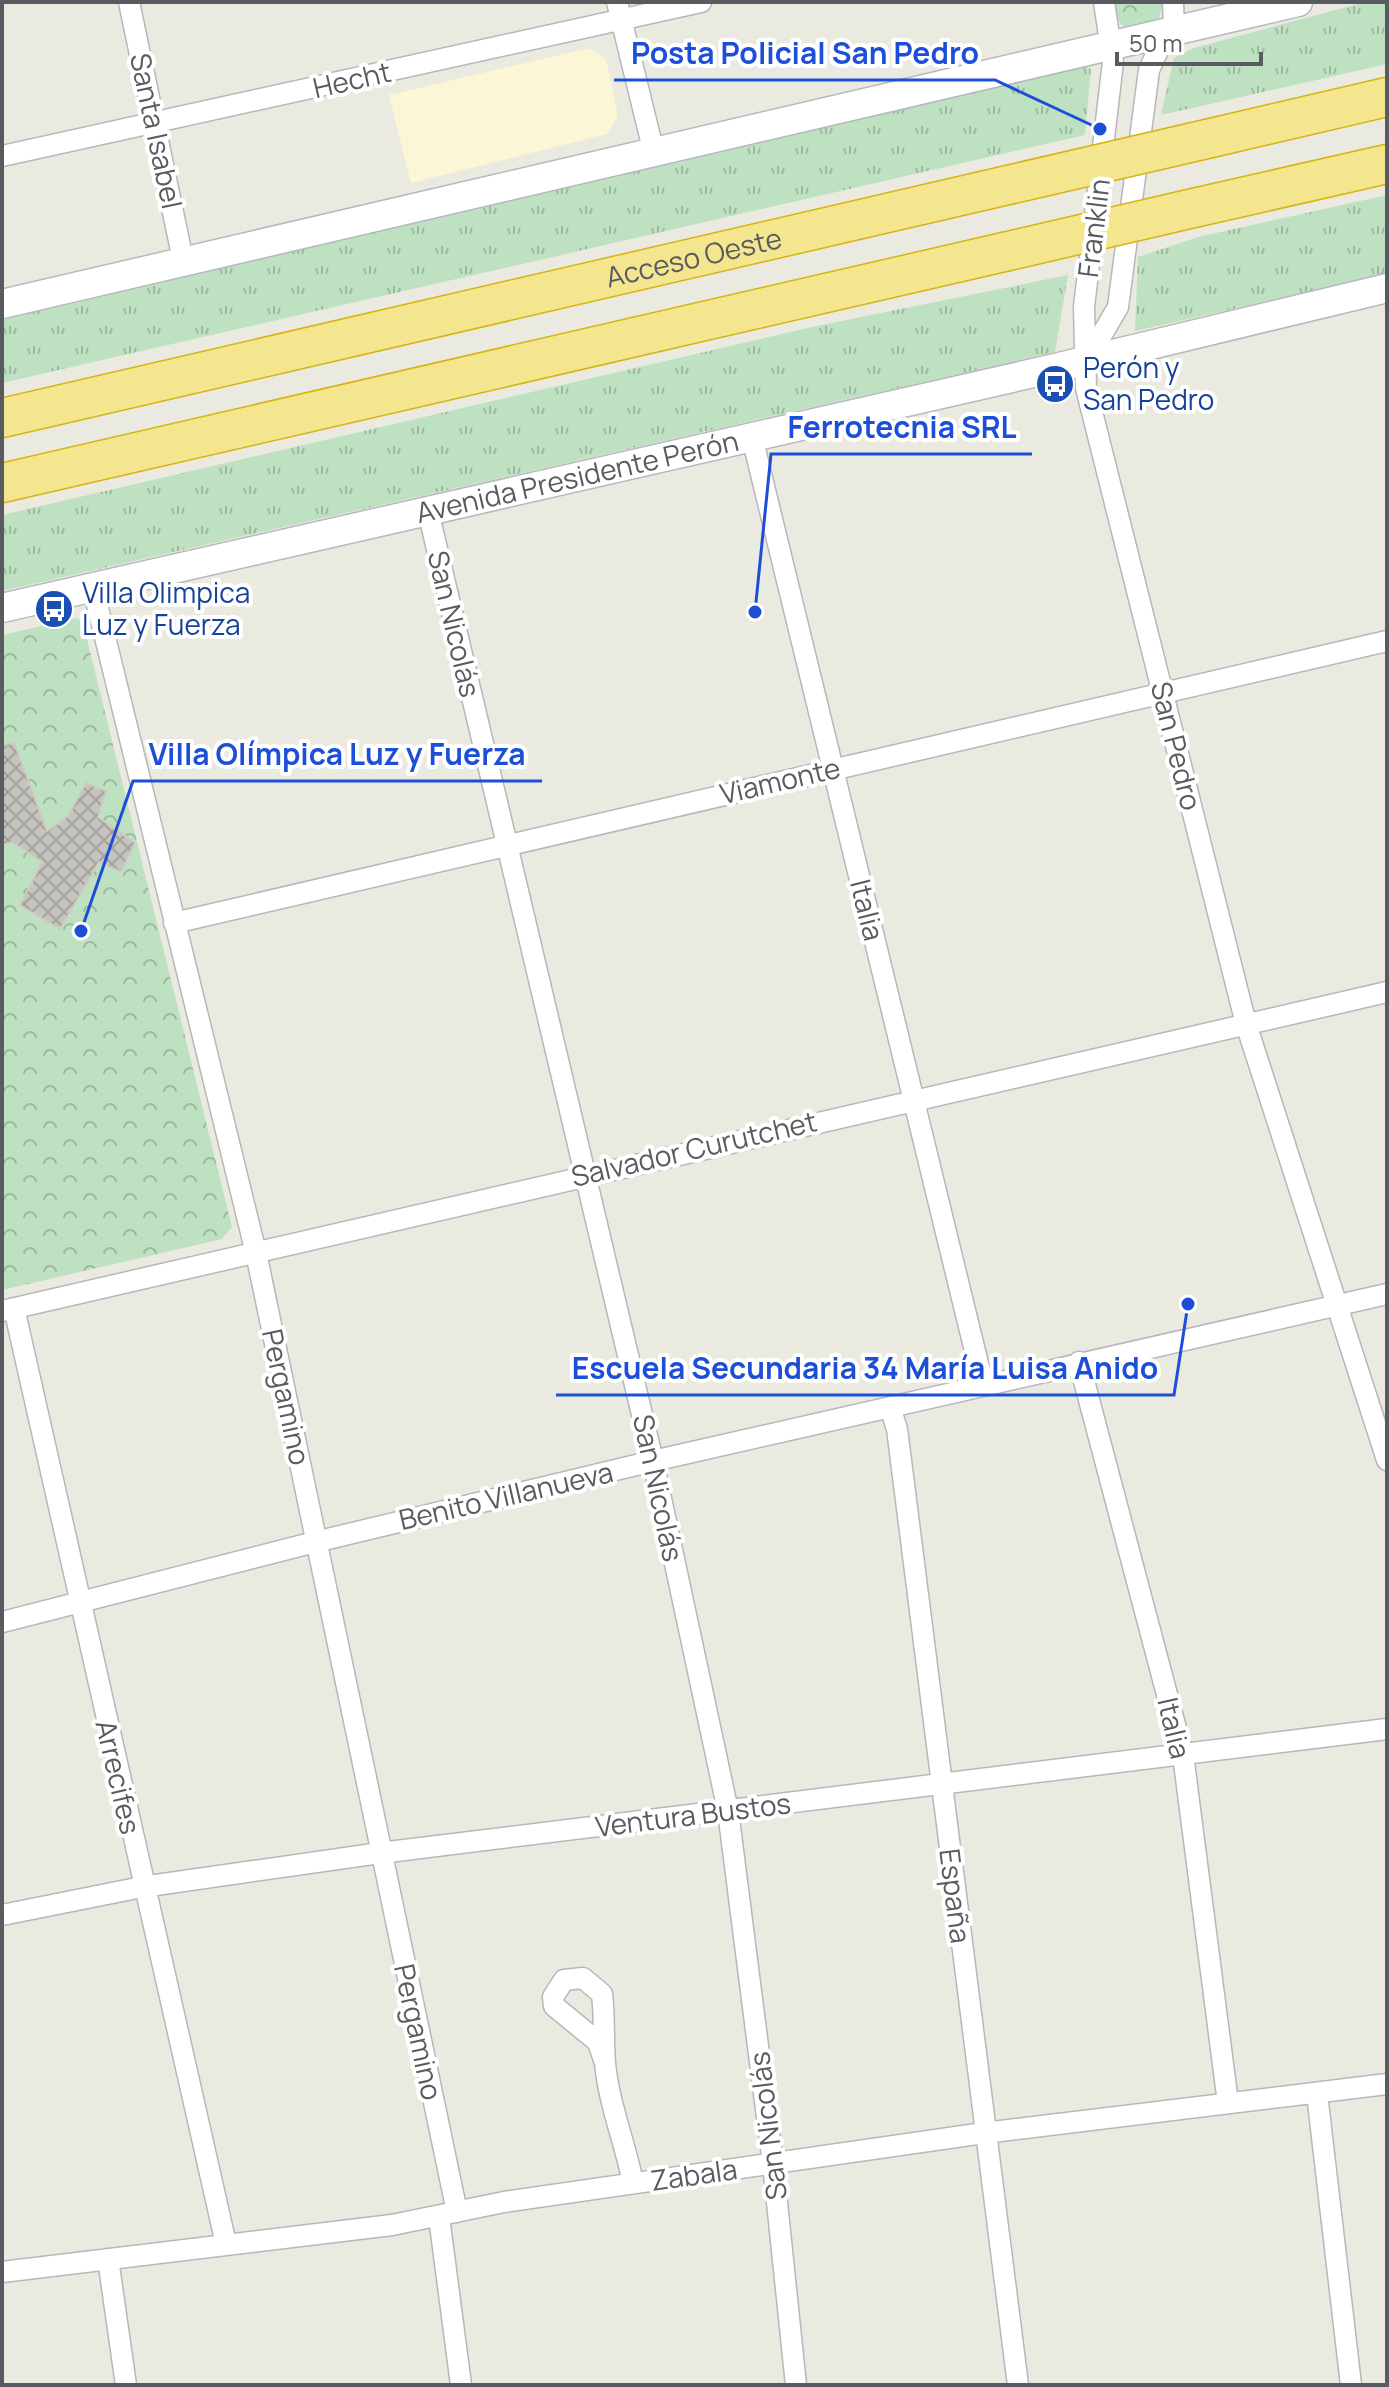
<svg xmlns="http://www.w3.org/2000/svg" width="1389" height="2387" font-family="Manrope,sans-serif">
<defs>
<pattern id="grass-tufts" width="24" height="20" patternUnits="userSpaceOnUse" patternTransform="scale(2)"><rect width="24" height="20" fill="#bee1c2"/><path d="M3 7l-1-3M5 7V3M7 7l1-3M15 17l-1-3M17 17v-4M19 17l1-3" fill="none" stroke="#9db9a1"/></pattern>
<pattern id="park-crowns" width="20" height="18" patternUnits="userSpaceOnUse" patternTransform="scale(2)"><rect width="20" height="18" fill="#bee1c2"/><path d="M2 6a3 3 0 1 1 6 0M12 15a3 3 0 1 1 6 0" fill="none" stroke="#9db9a1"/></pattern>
<pattern id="building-cross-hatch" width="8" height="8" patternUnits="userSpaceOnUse" patternTransform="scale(2)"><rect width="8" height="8" fill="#c6c4be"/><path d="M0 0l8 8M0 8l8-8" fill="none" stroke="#a4a29e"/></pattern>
</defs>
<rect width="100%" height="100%" fill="#ebeae0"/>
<path fill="#faf6d6" d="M 589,48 L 606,59 L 618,116 L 607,134 L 411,183 L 389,95 Z"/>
<path fill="url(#grass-tufts)" d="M 1365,2 L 1387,2 L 1387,64 L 1161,115 L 1174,58 L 1194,48 Z
M 1081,63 L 1091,69 L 1085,135 L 2,383 L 2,313 Z
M 1387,195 L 1387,274 L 1135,331 L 1138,257 L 1198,237 Z
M 1068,275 L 1055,352 L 2,591 L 2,515 L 812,327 Z"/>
<path fill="url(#park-crowns)" d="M 1112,2 L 1163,2 L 1159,19 L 1125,28 L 1116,18 Z
M 77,618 L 83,623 L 232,1227 L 222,1239 L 2,1290 L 2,635 Z"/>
<path fill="url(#building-cross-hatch)" stroke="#cfccbf" stroke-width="2" d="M 14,742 L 47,831 L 68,816 L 86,783 L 106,791 L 98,817 L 135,843 L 121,872 L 99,862 L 60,929 L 20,905 L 42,862 L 12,842 L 2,845 L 2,746 Z"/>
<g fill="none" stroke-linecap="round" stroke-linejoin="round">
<defs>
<path id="street" d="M 129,2 L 183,260
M 617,2 L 654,153
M 1104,2 L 1113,62 L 1084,307 L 1086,388 L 1246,1024 L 1387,1460
M 2,156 L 701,2
M 1087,360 L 1118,307 L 1149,70 L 1159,48 L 1174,30 L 1173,2
M 752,437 L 983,1384
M 428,511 L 653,1461 L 728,1811 L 773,2164 L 796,2385
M 93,588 L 256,1253 L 457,2212
M 174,923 L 1387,641
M 14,1308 L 226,2244
M 2,1311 L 1387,992
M 1079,1362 L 1183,1755 L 1228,2103
M 890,1407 L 897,1429 L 1018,2385
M 2,1622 L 315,1542 L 653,1461 L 1387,1294
M 2,1915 L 142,1887 L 380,1853 L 1387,1729
M 604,2060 L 598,2042 L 554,2006 L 553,1997 L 564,1980 L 583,1978 L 602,1994 C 605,2018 603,2040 605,2063 C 609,2105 625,2142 633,2183
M 1317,2094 L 1351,2385
M 439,2217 L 461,2385
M 108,2259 L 126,2385
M 2,2272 L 392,2225 L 504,2202 L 984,2133 L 1387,2084"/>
<g id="secondary">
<path d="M 2,304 L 1298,2"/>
<path id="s1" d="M 2,608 L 1051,369 L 1387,288"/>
</g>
<g id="highway">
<path d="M 1211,138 L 1387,97"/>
<path d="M 1198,207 L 1387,164"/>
<path id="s2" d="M 2,418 L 1008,185"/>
<path d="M 2,483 L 1004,252"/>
</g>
</defs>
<use href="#street" stroke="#b6b7bc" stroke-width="23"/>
<use href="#secondary" stroke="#b6b8be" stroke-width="31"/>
<use href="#highway" stroke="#d9b212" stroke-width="41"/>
<use href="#street" stroke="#fff" stroke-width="20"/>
<use href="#secondary" stroke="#fff" stroke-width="28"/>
<use href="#highway" stroke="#f4e68f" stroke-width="38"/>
<defs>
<path id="highway-bridge" d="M 1008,185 L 1211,138
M 1004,252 L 1198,207"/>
</defs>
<use href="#highway-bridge" stroke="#d9b212" stroke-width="41" stroke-linecap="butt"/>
<use href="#highway-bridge" stroke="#f4e68f" stroke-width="38"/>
</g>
<defs>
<symbol id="bus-disc" viewBox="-11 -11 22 22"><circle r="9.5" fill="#1a4fb4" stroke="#fff"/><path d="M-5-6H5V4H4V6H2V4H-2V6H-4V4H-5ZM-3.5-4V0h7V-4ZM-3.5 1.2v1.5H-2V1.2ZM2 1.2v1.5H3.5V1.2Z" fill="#fff"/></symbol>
</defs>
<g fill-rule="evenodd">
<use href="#bus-disc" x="1033" y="362" width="44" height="44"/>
<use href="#bus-disc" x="32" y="587" width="44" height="44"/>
</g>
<g text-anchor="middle" stroke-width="8" stroke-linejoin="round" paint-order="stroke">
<g font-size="28" fill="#595b60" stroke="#fff">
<text transform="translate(352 80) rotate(-13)" y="10">Hecht</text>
<text transform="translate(156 131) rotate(78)" y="10">Santa Isabel</text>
<text transform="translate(1094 228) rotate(-83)" y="10">Franklin</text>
<text dy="10" stroke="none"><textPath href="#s2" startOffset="710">Acceso Oeste</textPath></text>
<text dy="10" stroke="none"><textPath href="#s1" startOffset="590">Avenida Presidente Perón</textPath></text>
<text transform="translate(454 624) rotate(77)" y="10">San Nicolás</text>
<text transform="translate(1176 746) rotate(76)" y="10">San Pedro</text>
<text transform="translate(780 781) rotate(-13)" y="10">Viamonte</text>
<text transform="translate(867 910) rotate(76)" y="10">Italia</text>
<text transform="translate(694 1149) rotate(-13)" y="10">Salvador Curutchet</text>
<text transform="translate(286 1397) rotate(78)" y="10">Pergamino</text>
<text transform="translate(658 1488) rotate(78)" y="10">San Nicolás</text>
<text transform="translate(506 1496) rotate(-13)" y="10">Benito Villanueva</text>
<text transform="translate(1174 1728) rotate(77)" y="10">Italia</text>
<text transform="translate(118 1777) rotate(77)" y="10">Arrecifes</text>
<text transform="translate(693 1815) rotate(-7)" y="10">Ventura Bustos</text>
<text transform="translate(955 1896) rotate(83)" y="10">España</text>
<text transform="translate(418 2032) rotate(78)" y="10">Pergamino</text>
<text transform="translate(768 2126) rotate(-97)" y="10">San Nicolás</text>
<text transform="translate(694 2175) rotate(-8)" y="10">Zabala</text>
</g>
<g font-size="28" fill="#164399" stroke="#fff" text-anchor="start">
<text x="1083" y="378">Perón y<tspan x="1083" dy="32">San Pedro</tspan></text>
<text x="82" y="603">Villa Olimpica<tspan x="82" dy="32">Luz y Fuerza</tspan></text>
</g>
</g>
<path fill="none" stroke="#1d4ed8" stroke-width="3" d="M1100 129L995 80H614M755 612L771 454H1032M81 931L133 781H542M1188 1304L1174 1395H556"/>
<g fill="#1d4ed8" stroke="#fff" stroke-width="3">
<circle cx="1100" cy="129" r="8"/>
<circle cx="755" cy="612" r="8"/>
<circle cx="81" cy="931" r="8"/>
<circle cx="1188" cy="1304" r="8"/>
</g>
<g font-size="30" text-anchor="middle" font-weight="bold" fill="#1d4ed8" stroke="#fff" stroke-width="8" stroke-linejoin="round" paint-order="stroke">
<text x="805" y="64">Posta Policial San Pedro</text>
<text x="902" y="438">Ferrotecnia SRL</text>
<text x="337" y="765">Villa Olímpica Luz y Fuerza</text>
<text x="865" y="1379">Escuela Secundaria 34 María Luisa Anido</text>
</g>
<rect width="1389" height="2387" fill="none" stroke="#595b60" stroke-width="8"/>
<path d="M1117 52v12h144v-12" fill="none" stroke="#595b60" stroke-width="4"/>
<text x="1129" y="52" font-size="24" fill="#595b60" stroke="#ffffff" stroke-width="6" paint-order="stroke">50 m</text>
</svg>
